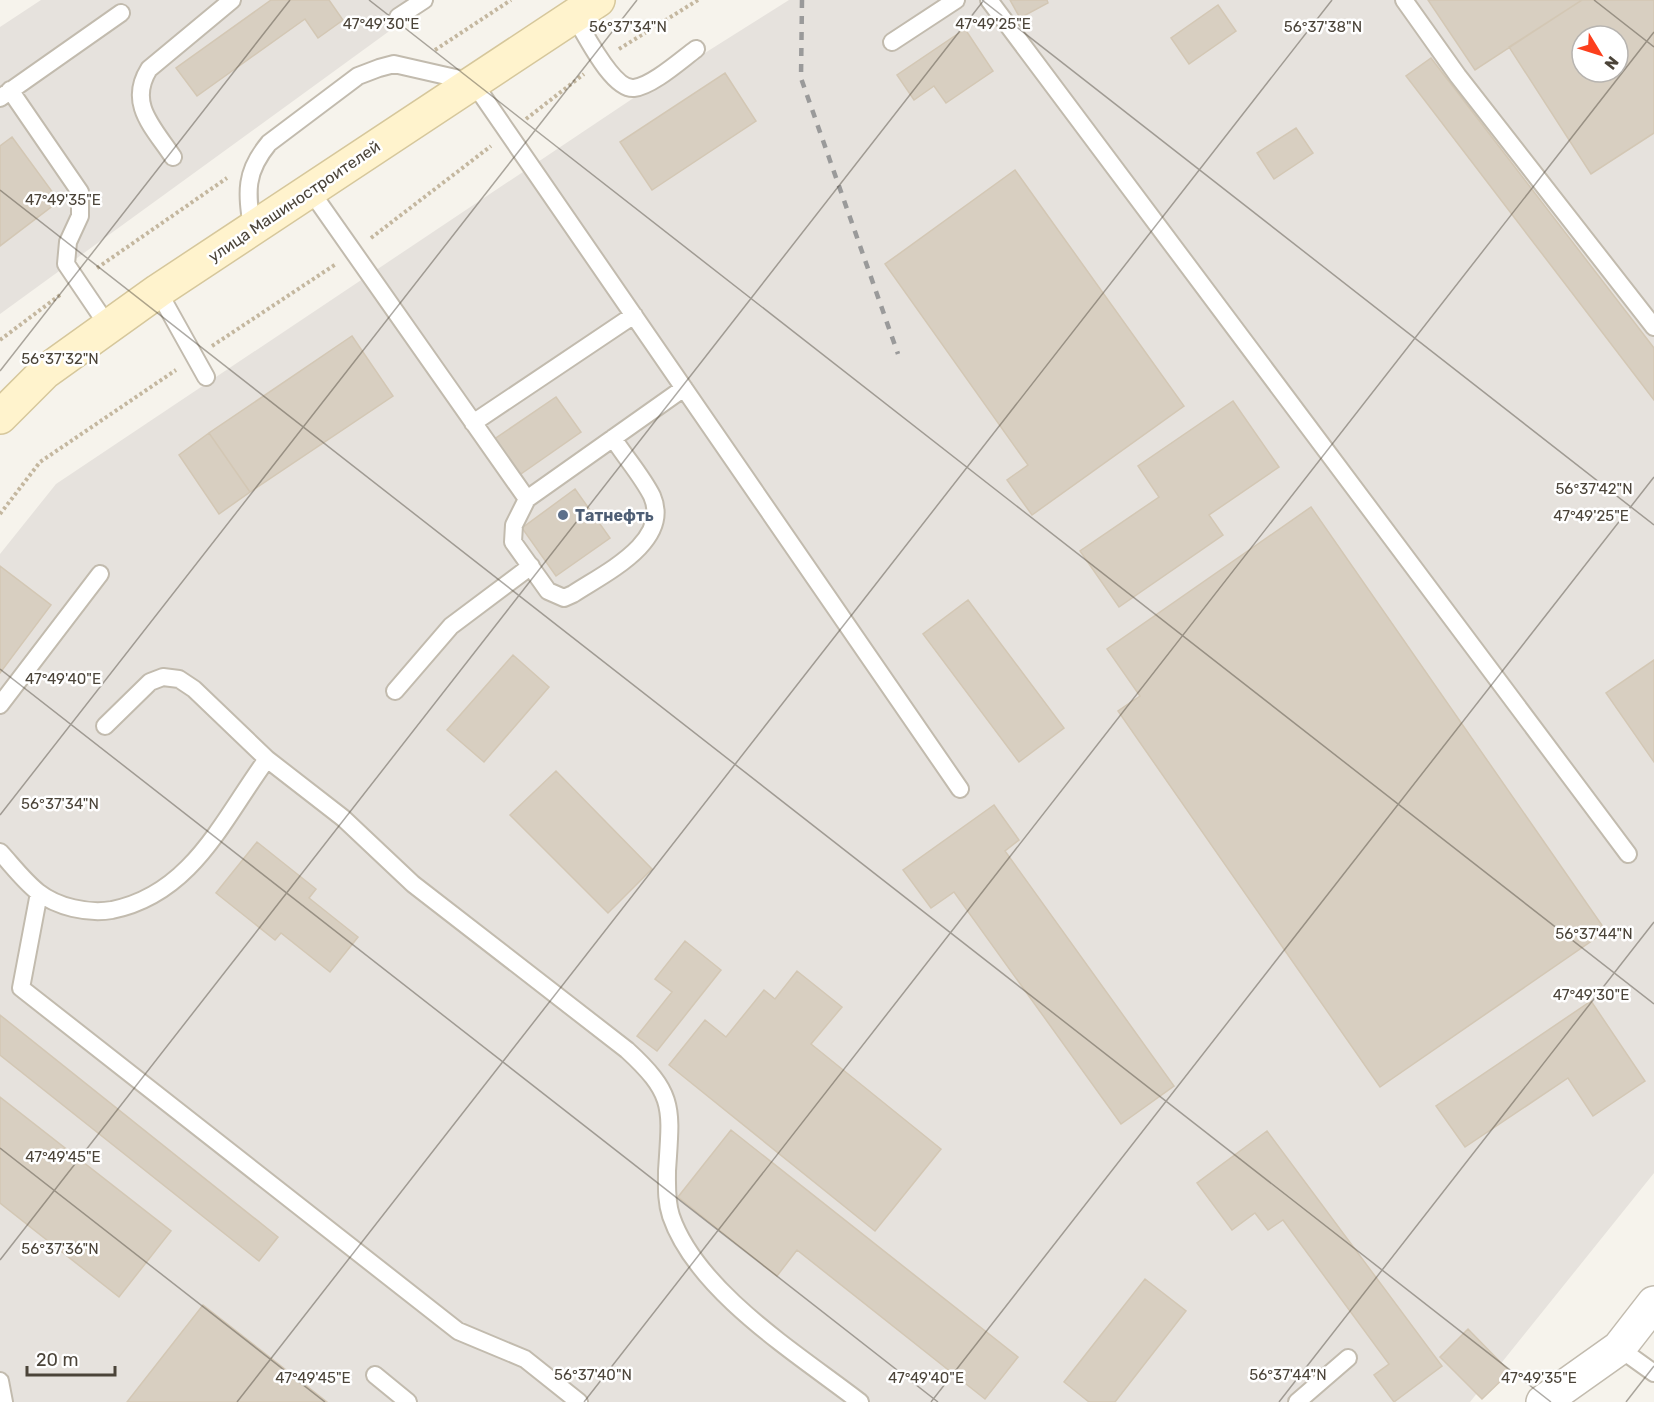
<svg xmlns="http://www.w3.org/2000/svg" width="1654" height="1402" font-family="Rubik,sans-serif">
<rect width="100%" height="100%" fill="#f6f3ec"/>
<path fill="#e6e2dd" fill-rule="evenodd" d="M 41,0 L 432,0 L 0,314 L 0,27 Z
M 789,0 L 1654,0 L 1654,1173 L 1470,1402 L 0,1402 L 0,554 L 56,484 L 635,97 ZM 1582,36 L 1618,36 L 1618,72 L 1582,72 Z"/>
<path fill="#d8cfc1" stroke="#d3c7b4" stroke-width="1.5" fill-rule="evenodd" d="M 271,0 L 329,0 L 343,20 L 318,38 L 305,19 L 197,96 L 176,68 Z
M 1010,0 L 1047,0 L 1048,3 L 1020,18 Z
M 1428,0 L 1582,0 L 1475,70 Z
M 1582,0 L 1654,0 L 1654,133 L 1591,174 L 1509,47 ZM 1582,36 L 1618,36 L 1618,72 L 1582,72 Z
M 1218,5 L 1236,31 L 1189,64 L 1171,38 Z
M 965,29 L 993,71 L 946,103 L 934,86 L 914,100 L 897,75 Z
M 1431,58 L 1654,348 L 1654,400 L 1406,76 Z
M 725,73 L 756,121 L 652,190 L 620,142 Z
M 1296,128 L 1313,153 L 1274,179 L 1257,153 Z
M 12,137 L 59,201 L 0,246 L 0,146 Z
M 1015,170 L 1184,406 L 1032,515 L 1007,480 L 1028,465 L 885,264 Z
M 352,336 L 393,396 L 250,492 L 209,433 Z
M 556,397 L 581,432 L 518,476 L 493,440 Z
M 1233,401 L 1279,467 L 1209,515 L 1223,535 L 1119,607 L 1080,551 L 1159,497 L 1138,466 Z
M 209,433 L 250,492 L 219,514 L 179,455 Z
M 575,489 L 610,538 L 556,576 L 522,528 Z
M 1311,507 L 1606,931 L 1380,1087 L 1118,711 L 1140,696 L 1107,649 Z
M 0,566 L 51,605 L 0,673 Z
M 968,600 L 1064,728 L 1019,762 L 923,634 Z
M 513,655 L 549,687 L 484,762 L 447,730 Z
M 1654,660 L 1654,762 L 1606,693 Z
M 556,771 L 652,869 L 608,913 L 510,815 Z
M 994,805 L 1019,840 L 1005,851 L 1174,1086 L 1121,1124 L 954,892 L 931,908 L 903,870 Z
M 257,842 L 316,889 L 309,898 L 358,937 L 330,972 L 281,933 L 275,940 L 216,893 Z
M 685,941 L 721,970 L 657,1051 L 637,1036 L 672,992 L 655,979 Z
M 797,971 L 842,1007 L 811,1044 L 941,1149 L 875,1231 L 669,1065 L 705,1020 L 726,1037 L 764,990 L 775,999 Z
M 1591,1001 L 1645,1081 L 1593,1116 L 1568,1078 L 1465,1147 L 1436,1106 Z
M 0,1015 L 278,1237 L 259,1261 L 0,1055 Z
M 0,1097 L 171,1231 L 119,1297 L 0,1203 Z
M 731,1130 L 1018,1357 L 985,1399 L 797,1250 L 777,1276 L 678,1197 Z
M 1267,1131 L 1442,1366 L 1394,1402 L 1374,1375 L 1389,1364 L 1283,1220 L 1268,1230 L 1255,1213 L 1232,1230 L 1197,1183 Z
M 1145,1279 L 1186,1311 L 1115,1402 L 1089,1402 L 1064,1382 Z
M 203,1305 L 327,1402 L 127,1402 Z
M 1468,1329 L 1510,1372 L 1482,1399 L 1440,1357 Z"/>
<g fill="none" stroke-linecap="round" stroke-linejoin="round">
<defs>
<path id="lane" d="M 989,0 L 1628,854
M 1404,0 L 1458,76 L 1654,327
M 574,16 C 585,33 612,90 634,88 C 652,86 681,60 696,49
M 398,17 L 424,0
M 892,42 L 956,0
M 10,90 L 80,192 L 80,216 L 68,242 L 66,264 L 108,326
M 0,98 L 121,13
M 173,157 C 154,128 127,104 149,69 L 232,0
M 310,190 L 527,499 L 684,388
M 252,229 C 247,192 244,173 269,143 L 358,76 L 379,68 L 394,64 L 473,82 L 960,789
M 158,291 L 206,377
M 473,423 L 634,315
M 527,499 L 514,525 L 513,542 L 548,591 L 564,598 L 573,594 C 603,574 672,542 652,496 C 642,476 625,457 613,438
M 395,691 L 451,626 L 531,566
M 0,705 L 100,574
M 267,759 L 343,818 L 413,884 L 627,1050 C 676,1095 671,1108 667,1171 C 667,1186 666,1201 671,1216 C 697,1292 798,1354 860,1402
M 0,852 C 12,865 24,881 38,892 C 57,907 88,914 112,910 C 192,894 223,819 267,759 L 194,689 L 179,679 L 163,677 L 150,682 L 105,726
M 39,893 L 21,988 L 458,1331 L 525,1359 L 579,1402
M 1619,1348 L 1654,1373
M 375,1375 L 408,1402
M 0,1381 L 4,1402
M 1297,1402 L 1348,1358"/>
<path id="street" d="M 1543,1402 L 1619,1348 L 1654,1303"/>
<path id="secondary" d="M 0,417 L 45,372 L 158,291 L 598,0"/>
</defs>
<use href="#lane" stroke="#c2bbae" stroke-width="20"/>
<use href="#street" stroke="#c2bbae" stroke-width="36"/>
<use href="#secondary" stroke="#d6c79b" stroke-width="36"/>
<path stroke="#c4b79f" stroke-width="4" stroke-dasharray="3 3" stroke-linecap="butt" d="M 619,49 L 698,0
M 435,50 L 511,0
M 526,119 L 584,74
M 371,238 L 491,146
M 97,268 L 227,178
M 0,340 L 60,295
M 212,346 L 336,264
M 0,514 L 40,462 L 176,370"/>
<use href="#lane" stroke="#fff" stroke-width="16"/>
<use href="#street" stroke="#fff" stroke-width="33"/>
<use href="#secondary" stroke="#fff3cd" stroke-width="33"/>
<path stroke="#9a9a9a" stroke-width="4.5" stroke-dasharray="8 8" stroke-linecap="butt" d="M 802,0 L 801,78 L 898,354"/>
</g>
<path fill="none" stroke="#4b4439" stroke-width="1.5" stroke-opacity="0.45" d="M 369,0 L 1654,1004M 982,0 L 1654,525M 1594,0 L 1654,47M 0,190 L 1551,1402M 0,371 L 290,0M 0,669 L 938,1402M 0,815 L 637,0M 0,1148 L 325,1402M 0,1260 L 984,0M 237,1402 L 1332,0M 584,1402 L 1654,32M 931,1402 L 1654,477M 1279,1402 L 1654,922M 1626,1402 L 1654,1366"/>
<circle fill="#5c6f8a" stroke="#fff" stroke-width="2" cx="563" cy="515" r="6"/>
<g text-anchor="middle" stroke-width="5" stroke-linejoin="round" paint-order="stroke">
<g font-size="16" fill="#4b4439" stroke="#fff">
<text transform="translate(294 201) rotate(-34)" y="6">улица Машиностроителей</text>
</g>
<g font-size="16" font-weight="bold" fill="#4e5e75" stroke="#fff" text-anchor="start">
<text x="575" y="521">Татнефть</text>
</g>
</g>
<g font-size="15" text-anchor="middle" fill="#4b4439" stroke="#fff" stroke-width="5" stroke-linejoin="round" paint-order="stroke">
<text x="381" y="29">47°49'30"E</text>
<text x="993" y="29">47°49'25"E</text>
<text x="628" y="32">56°37'34"N</text>
<text x="1323" y="32">56°37'38"N</text>
<text x="63" y="205">47°49'35"E</text>
<text x="60" y="364">56°37'32"N</text>
<text x="1594" y="494">56°37'42"N</text>
<text x="1591" y="521">47°49'25"E</text>
<text x="63" y="684">47°49'40"E</text>
<text x="60" y="809">56°37'34"N</text>
<text x="1594" y="939">56°37'44"N</text>
<text x="1591" y="1000">47°49'30"E</text>
<text x="63" y="1162">47°49'45"E</text>
<text x="60" y="1254">56°37'36"N</text>
<text x="593" y="1380">56°37'40"N</text>
<text x="1288" y="1380">56°37'44"N</text>
<text x="313" y="1383">47°49'45"E</text>
<text x="926" y="1383">47°49'40"E</text>
<text x="1539" y="1383">47°49'35"E</text>
</g>
<g transform="translate(1600 54) rotate(128)"><circle r="28" fill="#ffffff" stroke="#b7b4b0" stroke-width="1.5"/>
<path d="M0-4.5L10 22L0 15L-10 22Z" fill="#fc3f1d"/>
<text y="-9" font-size="16" font-weight="bold" text-anchor="middle" fill="#4b4439">N</text>
</g>
<path d="M27 1366v9h88v-9" fill="none" stroke="#4b4439" stroke-width="3"/>
<text x="36" y="1366" font-size="18" fill="#4b4439" stroke="#ffffff" stroke-width="4.5" paint-order="stroke">20 m</text>
</svg>
